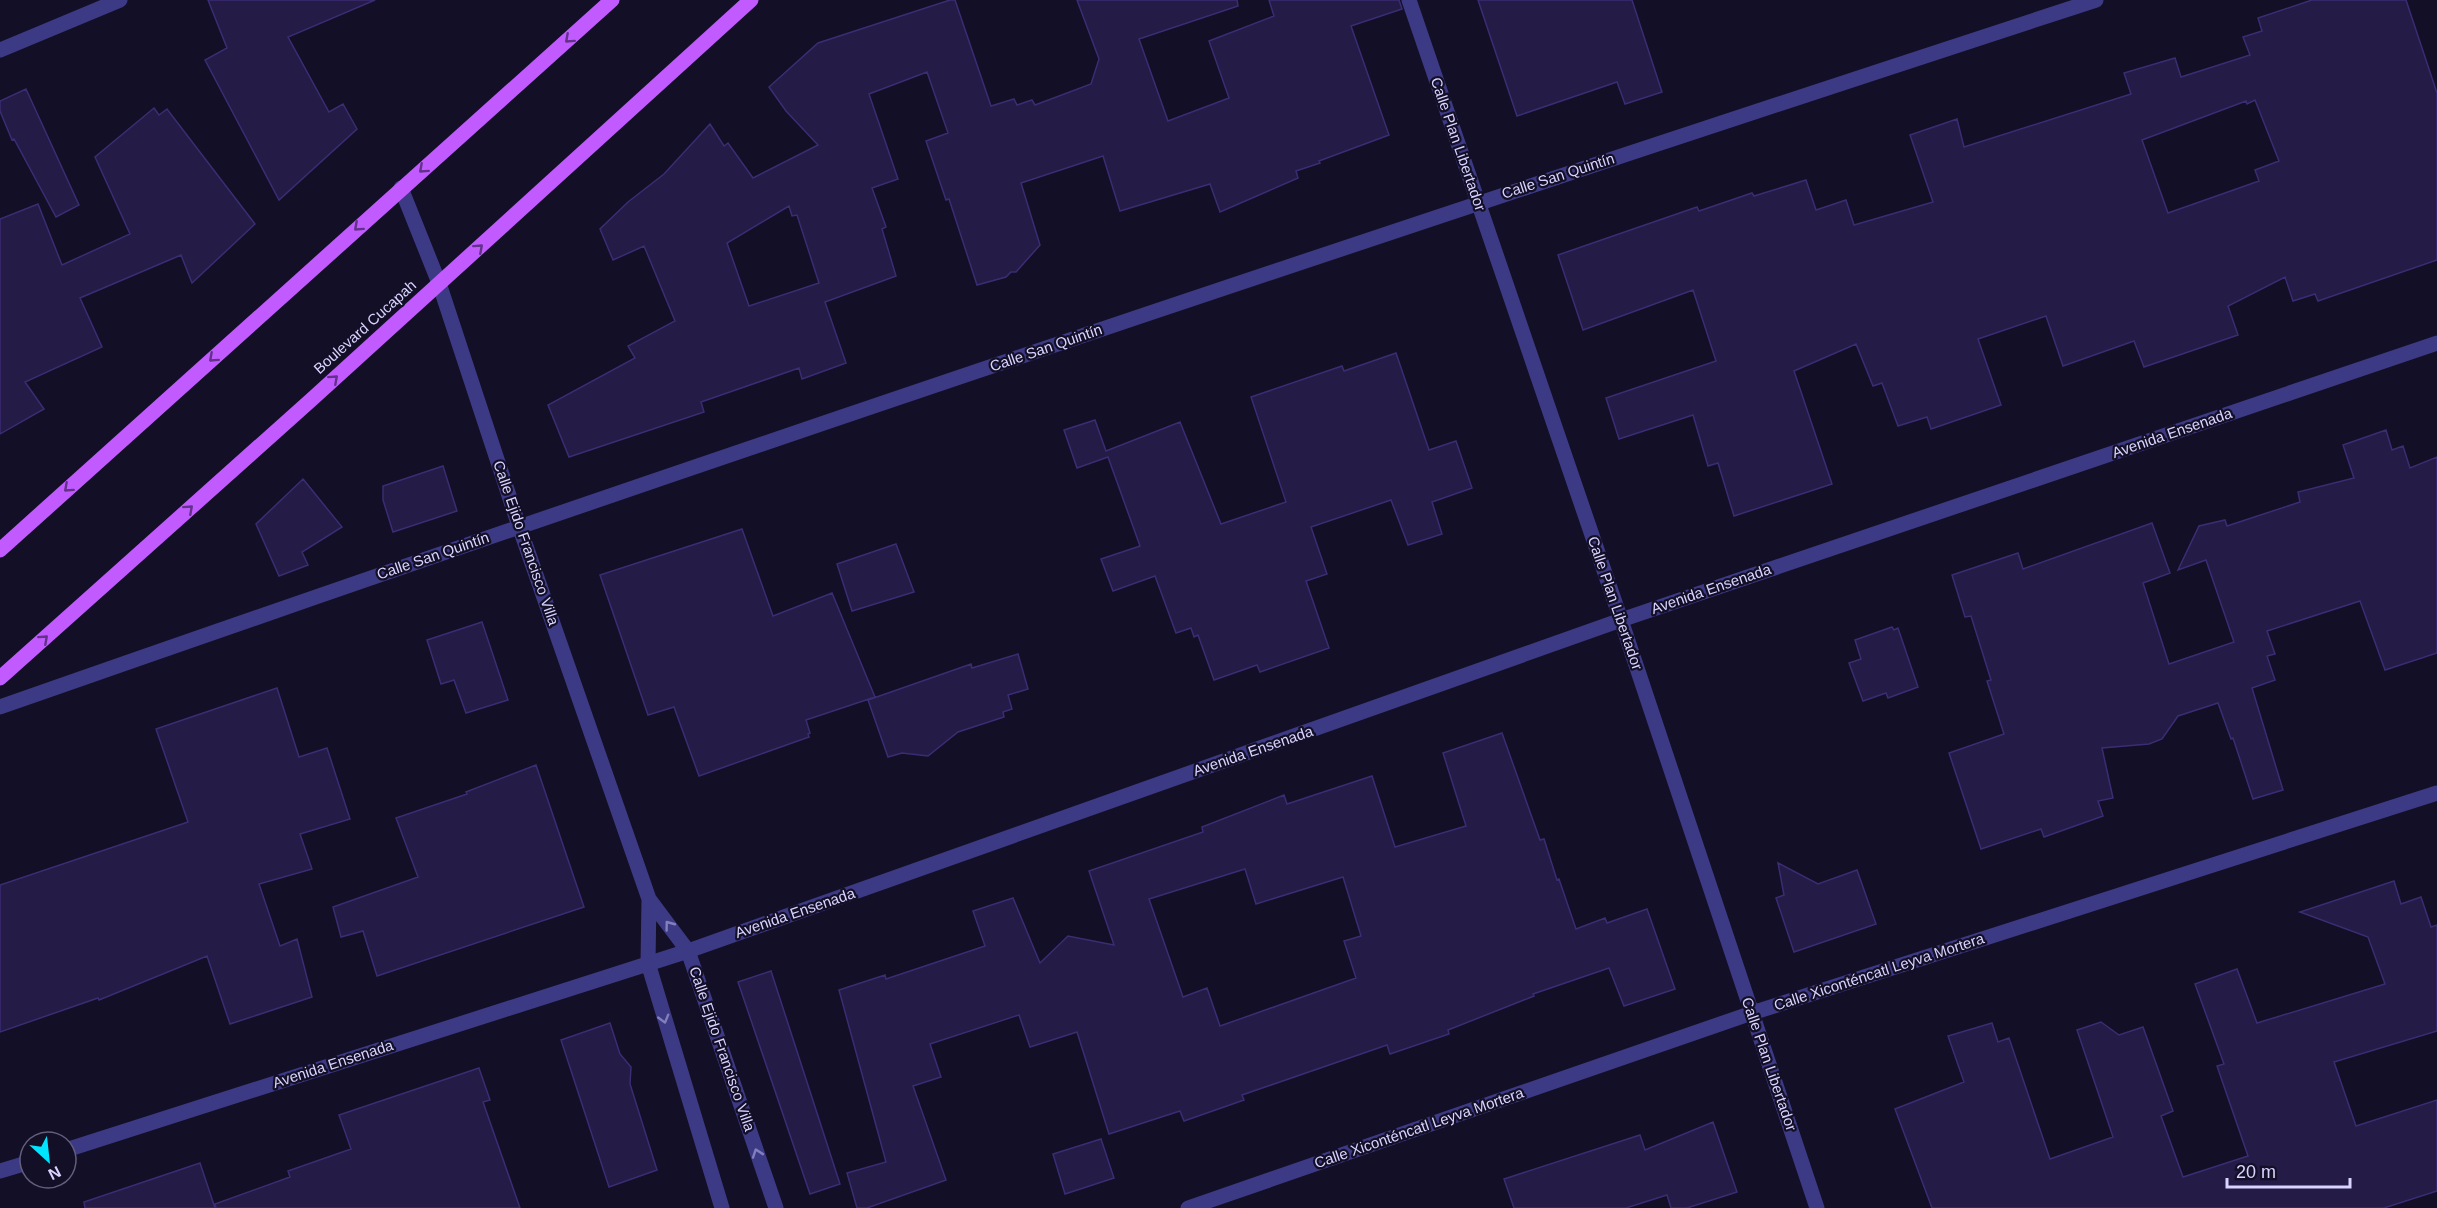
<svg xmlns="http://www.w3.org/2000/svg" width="2437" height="1208" font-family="Helvetica,sans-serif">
<rect width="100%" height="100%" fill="#130f26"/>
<path fill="#241b47" stroke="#3b2d73" stroke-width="1.5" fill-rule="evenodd" d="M 208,0 L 375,0 L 288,37 L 329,112 L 343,104 L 357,129 L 279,200 L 205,60 L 227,48 Z
M 950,0 L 955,0 L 991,106 L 1014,99 L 1017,105 L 1032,100 L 1035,105 L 1091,84 L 1099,59 L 1077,0 L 1237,0 L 1238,6 L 1139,39 L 1168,121 L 1229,98 L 1209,41 L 1274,16 L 1269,0 L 1399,0 L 1402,9 L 1351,26 L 1389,135 L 1319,161 L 1320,163 L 1296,171 L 1298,178 L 1220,212 L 1210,184 L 1120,211 L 1103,156 L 1021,183 L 1040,245 L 1016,272 L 1011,272 L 1006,277 L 977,285 L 949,199 L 946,200 L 926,141 L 948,133 L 927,72 L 869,94 L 898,179 L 872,188 L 886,227 L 882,229 L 896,276 L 825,302 L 846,363 L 802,379 L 799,368 L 701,402 L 704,412 L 569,457 L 548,405 L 635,358 L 628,346 L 675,321 L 644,246 L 613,260 L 600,229 L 628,202 L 664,174 L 710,124 L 724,146 L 728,143 L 753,178 L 818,145 L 786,111 L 769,87 L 818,43 ZM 789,206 L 792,216 L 797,215 L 819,283 L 749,306 L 727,243 Z
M 1478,0 L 1632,0 L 1662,92 L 1625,104 L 1617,82 L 1517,116 Z
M 2312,0 L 2406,0 L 2437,93 L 2437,260 L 2318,301 L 2315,294 L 2293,301 L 2285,277 L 2228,306 L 2238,335 L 2144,367 L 2134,341 L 2063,366 L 2046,316 L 1978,339 L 2001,405 L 1931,429 L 1927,417 L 1898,426 L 1882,383 L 1873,386 L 1856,344 L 1794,371 L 1832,484 L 1734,516 L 1718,463 L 1708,466 L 1693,415 L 1619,439 L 1606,398 L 1716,361 L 1693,290 L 1583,330 L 1558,255 L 1697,207 L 1699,211 L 1752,193 L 1754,196 L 1806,180 L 1816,210 L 1846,200 L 1854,225 L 1933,202 L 1910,135 L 1957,119 L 1964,147 L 2131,94 L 2124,73 L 2175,58 L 2181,77 L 2250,55 L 2243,37 L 2262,31 L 2258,18 ZM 2255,100 L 2279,161 L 2255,170 L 2259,181 L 2168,213 L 2142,140 L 2246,101 L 2247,104 Z
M 26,89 L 79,205 L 56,217 L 14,139 L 12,140 L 0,111 L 0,101 Z
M 154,108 L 159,115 L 167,109 L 255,224 L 192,283 L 181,255 L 80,298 L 102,347 L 25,382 L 44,409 L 0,434 L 0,219 L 38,204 L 62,265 L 130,234 L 95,157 Z
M 1396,353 L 1429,450 L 1456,441 L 1472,488 L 1432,502 L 1442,534 L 1408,545 L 1391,500 L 1311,527 L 1327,574 L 1306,581 L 1329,648 L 1260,672 L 1257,665 L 1214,680 L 1198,635 L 1194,637 L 1191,628 L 1176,633 L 1155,576 L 1113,591 L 1101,559 L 1140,546 L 1108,457 L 1077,468 L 1064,430 L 1095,420 L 1106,451 L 1180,422 L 1221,524 L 1286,502 L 1251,397 L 1342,366 L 1344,371 Z
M 2386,430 L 2392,450 L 2403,446 L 2410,468 L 2437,457 L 2437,653 L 2385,670 L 2360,601 L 2267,631 L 2275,654 L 2267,656 L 2275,680 L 2252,688 L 2283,790 L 2253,799 L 2233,738 L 2231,739 L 2218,703 L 2178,716 L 2162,739 L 2149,744 L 2102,748 L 2113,798 L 2098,801 L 2103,816 L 2044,837 L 2041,829 L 1981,849 L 1949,753 L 2004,734 L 1987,681 L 1991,680 L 1971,616 L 1965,617 L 1952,575 L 2018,553 L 2023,569 L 2152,523 L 2170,573 L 2143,583 L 2169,664 L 2234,642 L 2206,560 L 2178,570 L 2199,526 L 2225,520 L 2227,526 L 2300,502 L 2298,492 L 2354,478 L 2343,445 Z
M 443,466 L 457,511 L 393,532 L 383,500 L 383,486 Z
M 303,479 L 342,527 L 302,552 L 308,565 L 279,576 L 256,524 Z
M 742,529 L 773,616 L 832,593 L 875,697 L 806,720 L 810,733 L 808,734 L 809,737 L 699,776 L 674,707 L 648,715 L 600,575 Z
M 896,544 L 914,592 L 852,611 L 837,564 Z
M 482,622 L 508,700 L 466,713 L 454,680 L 441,684 L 427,640 Z
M 1892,627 L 1894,630 L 1898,628 L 1918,687 L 1888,698 L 1886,693 L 1863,701 L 1849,663 L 1861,659 L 1855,640 Z
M 1018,654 L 1028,689 L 1008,695 L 1012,709 L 1003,712 L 1004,717 L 958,732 L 928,756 L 902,753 L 888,757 L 868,700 L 971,664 L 972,668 Z
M 277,688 L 299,757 L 327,748 L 350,819 L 300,834 L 312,869 L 259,884 L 280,946 L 297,939 L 312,997 L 230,1024 L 207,956 L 99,1000 L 98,998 L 0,1032 L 0,885 L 188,822 L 156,729 Z
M 1502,733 L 1540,840 L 1544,839 L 1557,880 L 1559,879 L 1576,929 L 1605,918 L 1607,923 L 1647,909 L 1675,989 L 1624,1006 L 1609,968 L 1533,994 L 1534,996 L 1448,1030 L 1449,1034 L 1390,1054 L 1387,1045 L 1242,1095 L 1244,1100 L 1184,1121 L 1180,1111 L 1109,1134 L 1077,1032 L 1030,1047 L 1019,1015 L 930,1044 L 941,1077 L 913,1086 L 946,1180 L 867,1208 L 857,1208 L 847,1173 L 886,1162 L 839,990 L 885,975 L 886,979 L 985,946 L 973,911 L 1013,898 L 1040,963 L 1068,936 L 1114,945 L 1089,871 L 1203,832 L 1202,827 L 1284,795 L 1287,804 L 1372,776 L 1395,847 L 1466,826 L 1443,753 ZM 1245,869 L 1256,904 L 1343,877 L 1361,936 L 1344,941 L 1356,978 L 1220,1026 L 1207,988 L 1183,997 L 1149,899 Z
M 536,765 L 584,907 L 377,976 L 363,931 L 341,937 L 333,907 L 418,877 L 396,818 L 467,794 L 466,792 Z
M 1778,863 L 1818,884 L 1857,870 L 1876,924 L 1794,952 L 1776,898 L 1784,895 Z
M 2394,881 L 2401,904 L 2421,897 L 2431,927 L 2437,925 L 2437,1031 L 2334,1062 L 2356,1126 L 2437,1100 L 2437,1191 L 2384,1208 L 1932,1208 L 1895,1109 L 1964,1082 L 1948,1036 L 1992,1023 L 1998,1042 L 2009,1038 L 2050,1159 L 2113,1137 L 2077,1030 L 2101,1022 L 2119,1035 L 2143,1027 L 2173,1111 L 2161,1116 L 2183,1177 L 2248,1156 L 2217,1066 L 2224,1064 L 2195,984 L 2237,969 L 2257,1023 L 2385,984 L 2368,937 L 2300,912 Z
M 771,971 L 840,1184 L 810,1194 L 738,982 Z
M 610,1023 L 620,1054 L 631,1067 L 630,1084 L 657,1170 L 609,1187 L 561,1040 Z
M 479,1068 L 490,1100 L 483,1102 L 520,1208 L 216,1208 L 215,1204 L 290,1177 L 288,1171 L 351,1149 L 339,1115 Z
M 1713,1122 L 1737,1192 L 1687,1208 L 1671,1208 L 1667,1195 L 1626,1208 L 1514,1208 L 1504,1179 L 1640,1135 L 1645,1150 Z
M 1101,1139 L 1114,1178 L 1065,1194 L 1053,1154 Z
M 200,1163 L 215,1208 L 85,1208 L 84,1202 Z"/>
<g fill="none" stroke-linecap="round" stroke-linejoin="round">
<path stroke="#3d3a85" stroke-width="15" d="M 1409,0 L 1621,620 L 1817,1208
M 0,50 L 120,0
M 401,188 L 439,283 L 519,526 L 649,899 L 688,951 L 776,1208
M 0,707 C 696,463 1395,229 2096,0
M 649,899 L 648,963 L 722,1208
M 66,1150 L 688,951 L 1621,620 L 2437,343
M 0,1171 L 30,1162
M 1188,1208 L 1752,1013 L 2437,793"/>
<path stroke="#c25bff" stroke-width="15" d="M 0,550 L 612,0
M 0,678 L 311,400 L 751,0"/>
</g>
<defs><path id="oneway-chevron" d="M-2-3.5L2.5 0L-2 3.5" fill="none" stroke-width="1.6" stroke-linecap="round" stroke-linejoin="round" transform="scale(1.5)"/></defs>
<g stroke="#623188">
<use href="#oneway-chevron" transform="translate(569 39) rotate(138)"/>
<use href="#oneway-chevron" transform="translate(423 169) rotate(138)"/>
<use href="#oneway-chevron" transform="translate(358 227) rotate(138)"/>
<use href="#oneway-chevron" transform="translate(479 248) rotate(-42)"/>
<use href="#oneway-chevron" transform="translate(213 358) rotate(138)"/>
<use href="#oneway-chevron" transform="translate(334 379) rotate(-42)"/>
<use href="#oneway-chevron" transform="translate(68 488) rotate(138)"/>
<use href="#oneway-chevron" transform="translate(189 509) rotate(-42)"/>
<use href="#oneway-chevron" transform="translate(44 639) rotate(-42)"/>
</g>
<g stroke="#837fbc">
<use href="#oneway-chevron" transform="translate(669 925) rotate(-127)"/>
<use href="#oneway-chevron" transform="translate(664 1019) rotate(74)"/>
<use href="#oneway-chevron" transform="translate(757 1153) rotate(-109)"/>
</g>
<g text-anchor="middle" stroke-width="4.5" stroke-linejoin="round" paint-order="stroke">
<g font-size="15" fill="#d9d4ff" stroke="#130f26">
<text transform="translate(1458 144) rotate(71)" y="5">Calle Plan Libertador</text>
<text transform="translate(1558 176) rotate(-18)" y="5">Calle San Quintín</text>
<text transform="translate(365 327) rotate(-42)" y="5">Boulevard Cucapah</text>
<text transform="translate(1046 348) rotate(-19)" y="5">Calle San Quintín</text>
<text transform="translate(2172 433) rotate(-19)" y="5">Avenida Ensenada</text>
<text transform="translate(526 543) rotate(71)" y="5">Calle Ejido Francisco Villa</text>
<text transform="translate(433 556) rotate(-19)" y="5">Calle San Quintín</text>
<text transform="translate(1711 589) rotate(-19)" y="5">Avenida Ensenada</text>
<text transform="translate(1615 603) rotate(71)" y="5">Calle Plan Libertador</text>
<text transform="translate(1253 751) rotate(-19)" y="5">Avenida Ensenada</text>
<text transform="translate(795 913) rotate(-19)" y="5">Avenida Ensenada</text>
<text transform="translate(1879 972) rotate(-18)" y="5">Calle Xiconténcatl Leyva Mortera</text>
<text transform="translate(722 1049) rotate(71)" y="5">Calle Ejido Francisco Villa</text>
<text transform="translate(333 1064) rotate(-18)" y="5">Avenida Ensenada</text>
<text transform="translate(1769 1064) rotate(71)" y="5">Calle Plan Libertador</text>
<text transform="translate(1419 1128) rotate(-19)" y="5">Calle Xiconténcatl Leyva Mortera</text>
</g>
</g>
<g transform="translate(48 1160) rotate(153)"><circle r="28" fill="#130f26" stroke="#625e7d" stroke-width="1.5"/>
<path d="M0-4.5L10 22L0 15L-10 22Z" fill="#00e5ff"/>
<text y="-9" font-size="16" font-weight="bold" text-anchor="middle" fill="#d9d4ff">N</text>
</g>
<path d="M2227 1178v9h123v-9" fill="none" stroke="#d9d4ff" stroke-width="3"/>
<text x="2236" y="1178" font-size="18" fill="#d9d4ff" stroke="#130f26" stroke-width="4.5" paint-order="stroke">20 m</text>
</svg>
